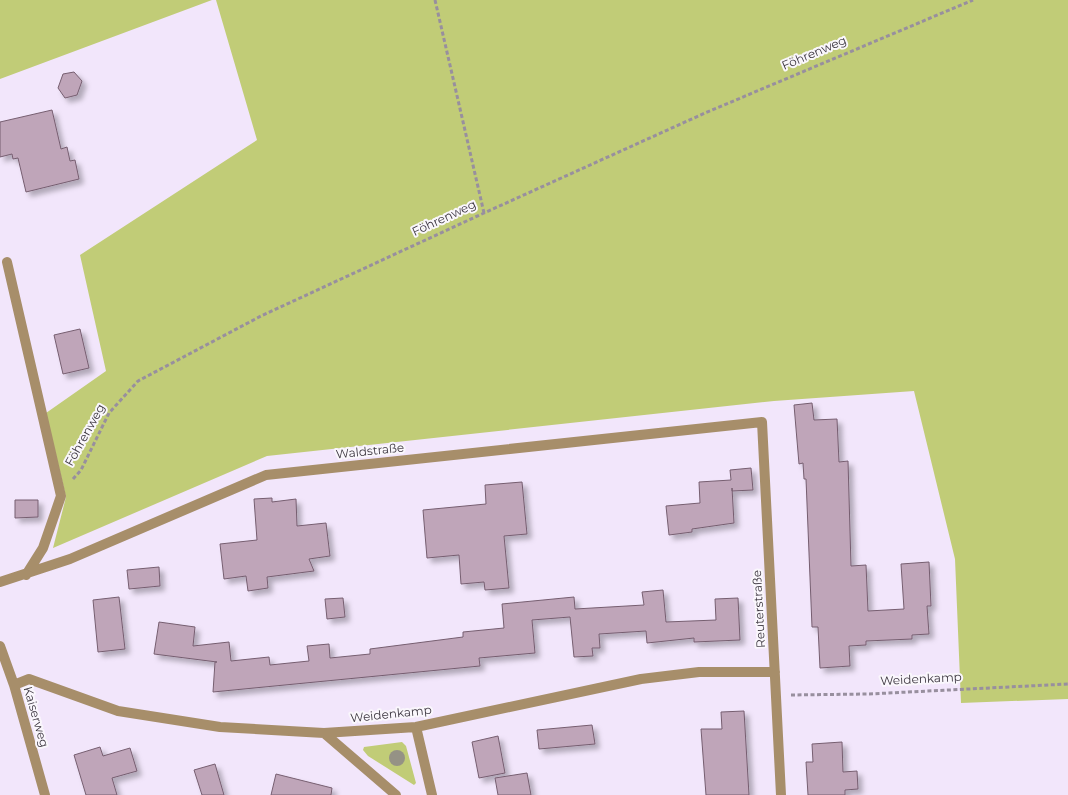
<svg xmlns="http://www.w3.org/2000/svg" width="1068" height="795" font-family="Montserrat,sans-serif">
<defs>
<filter id="shadow"><feDropShadow dx="4.5" dy="4.5" stdDeviation="2.5" flood-color="#0004"/></filter>
</defs>
<rect width="100%" height="100%" fill="#f2e6fb"/>
<path fill="#c1cc77" d="M 0,0 L 212,0 L 0,79 Z
M 216,0 L 1068,0 L 1068,699 L 961,703 L 955,559 L 914,391 L 774,401 L 267,456 L 53,548 L 66,497 L 46,413 L 106,371 L 80,255 L 257,140 Z
M 402,742 L 406,746 L 416,783 L 414,785 L 368,756 L 363,750 L 364,747 Z"/>
<path fill="#bfa5b9" stroke="#765e70" filter="url(#shadow)" d="M 74,72 L 82,81 L 77,95 L 65,98 L 58,88 L 63,74 Z
M 52,110 L 61,149 L 67,147 L 70,161 L 75,160 L 79,179 L 26,192 L 18,158 L 13,159 L 12,154 L 0,157 L 0,122 Z
M 80,329 L 89,368 L 63,374 L 54,335 Z
M 812,403 L 814,420 L 837,419 L 839,462 L 848,461 L 851,566 L 866,565 L 868,611 L 904,609 L 901,564 L 929,562 L 931,606 L 927,606 L 929,634 L 912,635 L 912,639 L 866,641 L 866,645 L 849,646 L 850,666 L 820,668 L 818,627 L 812,627 L 806,479 L 804,479 L 803,463 L 799,464 L 794,405 Z
M 751,468 L 753,490 L 732,491 L 732,488 L 734,523 L 692,529 L 692,532 L 669,535 L 666,506 L 700,503 L 699,482 L 731,480 L 730,470 Z
M 522,482 L 527,534 L 504,536 L 509,588 L 485,590 L 484,582 L 461,584 L 459,555 L 427,558 L 423,510 L 486,504 L 485,485 Z
M 272,498 L 272,502 L 296,499 L 297,526 L 326,523 L 330,556 L 309,559 L 314,571 L 267,577 L 268,588 L 248,591 L 246,576 L 224,579 L 220,544 L 257,540 L 254,499 Z
M 15,500 L 38,500 L 38,517 L 15,518 Z
M 159,567 L 160,586 L 129,589 L 127,570 Z
M 663,590 L 666,622 L 716,620 L 715,599 L 738,598 L 740,640 L 694,642 L 694,638 L 647,643 L 646,631 L 599,634 L 600,648 L 592,648 L 593,656 L 574,657 L 570,617 L 532,620 L 535,653 L 479,658 L 480,666 L 213,692 L 215,662 L 217,662 L 154,654 L 159,622 L 195,627 L 193,646 L 229,642 L 231,661 L 269,657 L 270,665 L 309,661 L 307,646 L 329,644 L 330,658 L 370,654 L 370,649 L 463,637 L 463,632 L 504,628 L 502,604 L 574,597 L 575,609 L 644,605 L 642,592 Z
M 119,597 L 125,649 L 98,652 L 93,600 Z
M 343,598 L 345,617 L 327,619 L 325,599 Z
M 744,711 L 749,795 L 706,795 L 701,729 L 722,729 L 721,712 Z
M 592,725 L 595,744 L 539,749 L 537,730 Z
M 498,736 L 505,773 L 479,778 L 472,742 Z
M 842,742 L 843,772 L 857,771 L 858,789 L 845,790 L 845,795 L 808,795 L 806,762 L 813,762 L 812,744 Z
M 100,747 L 103,756 L 130,748 L 137,771 L 112,778 L 117,795 L 86,795 L 74,755 Z
M 215,764 L 224,795 L 202,795 L 194,770 Z
M 527,773 L 531,795 L 498,795 L 495,778 Z
M 276,774 L 332,788 L 331,795 L 271,795 Z"/>
<g fill="none" stroke-linecap="round" stroke-linejoin="round">
<path stroke="#988f9e" stroke-width="3" stroke-dasharray="4 2.5" stroke-linecap="butt" d="M 435,0 L 484,213
M 73,479 L 81,470 L 109,413 L 138,381 L 261,316 L 484,213 L 705,113 L 973,0
M 791,695 L 869,694 L 1068,684"/>
<path stroke="#a78e6a" stroke-width="10" d="M 7,262 L 61,496 L 43,548 L 26,575
M 0,582 L 70,559 L 266,475 L 762,422 L 781,795
M 0,646 L 14,685 L 45,795
M 14,685 L 29,679 L 118,711 L 220,727 L 324,733 L 416,727 L 641,679 L 699,672 L 775,672
M 416,727 L 432,795
M 324,733 L 396,795"/>
</g>
<circle fill="#959285" cx="397" cy="758" r="8"/>
<g text-anchor="middle" stroke-width="4" stroke-linejoin="round" paint-order="stroke">
<g font-size="12" fill="#3d3741" stroke="#faf7fc">
<text transform="translate(814 53) rotate(-23)" y="4">Föhrenweg</text>
<text transform="translate(444 218) rotate(-25)" y="4">Föhrenweg</text>
<text transform="translate(85 435) rotate(-61)" y="4">Föhrenweg</text>
<text transform="translate(370 451) rotate(-6)" y="4">Waldstraße</text>
<text transform="translate(759 609) rotate(-93)" y="4">Reuterstraße</text>
<text transform="translate(921 679) rotate(-3)" y="4">Weidenkamp</text>
<text transform="translate(391 714) rotate(-6)" y="4">Weidenkamp</text>
<text transform="translate(36 717) rotate(74)" y="4">Kaiserweg</text>
</g>
</g>
</svg>
